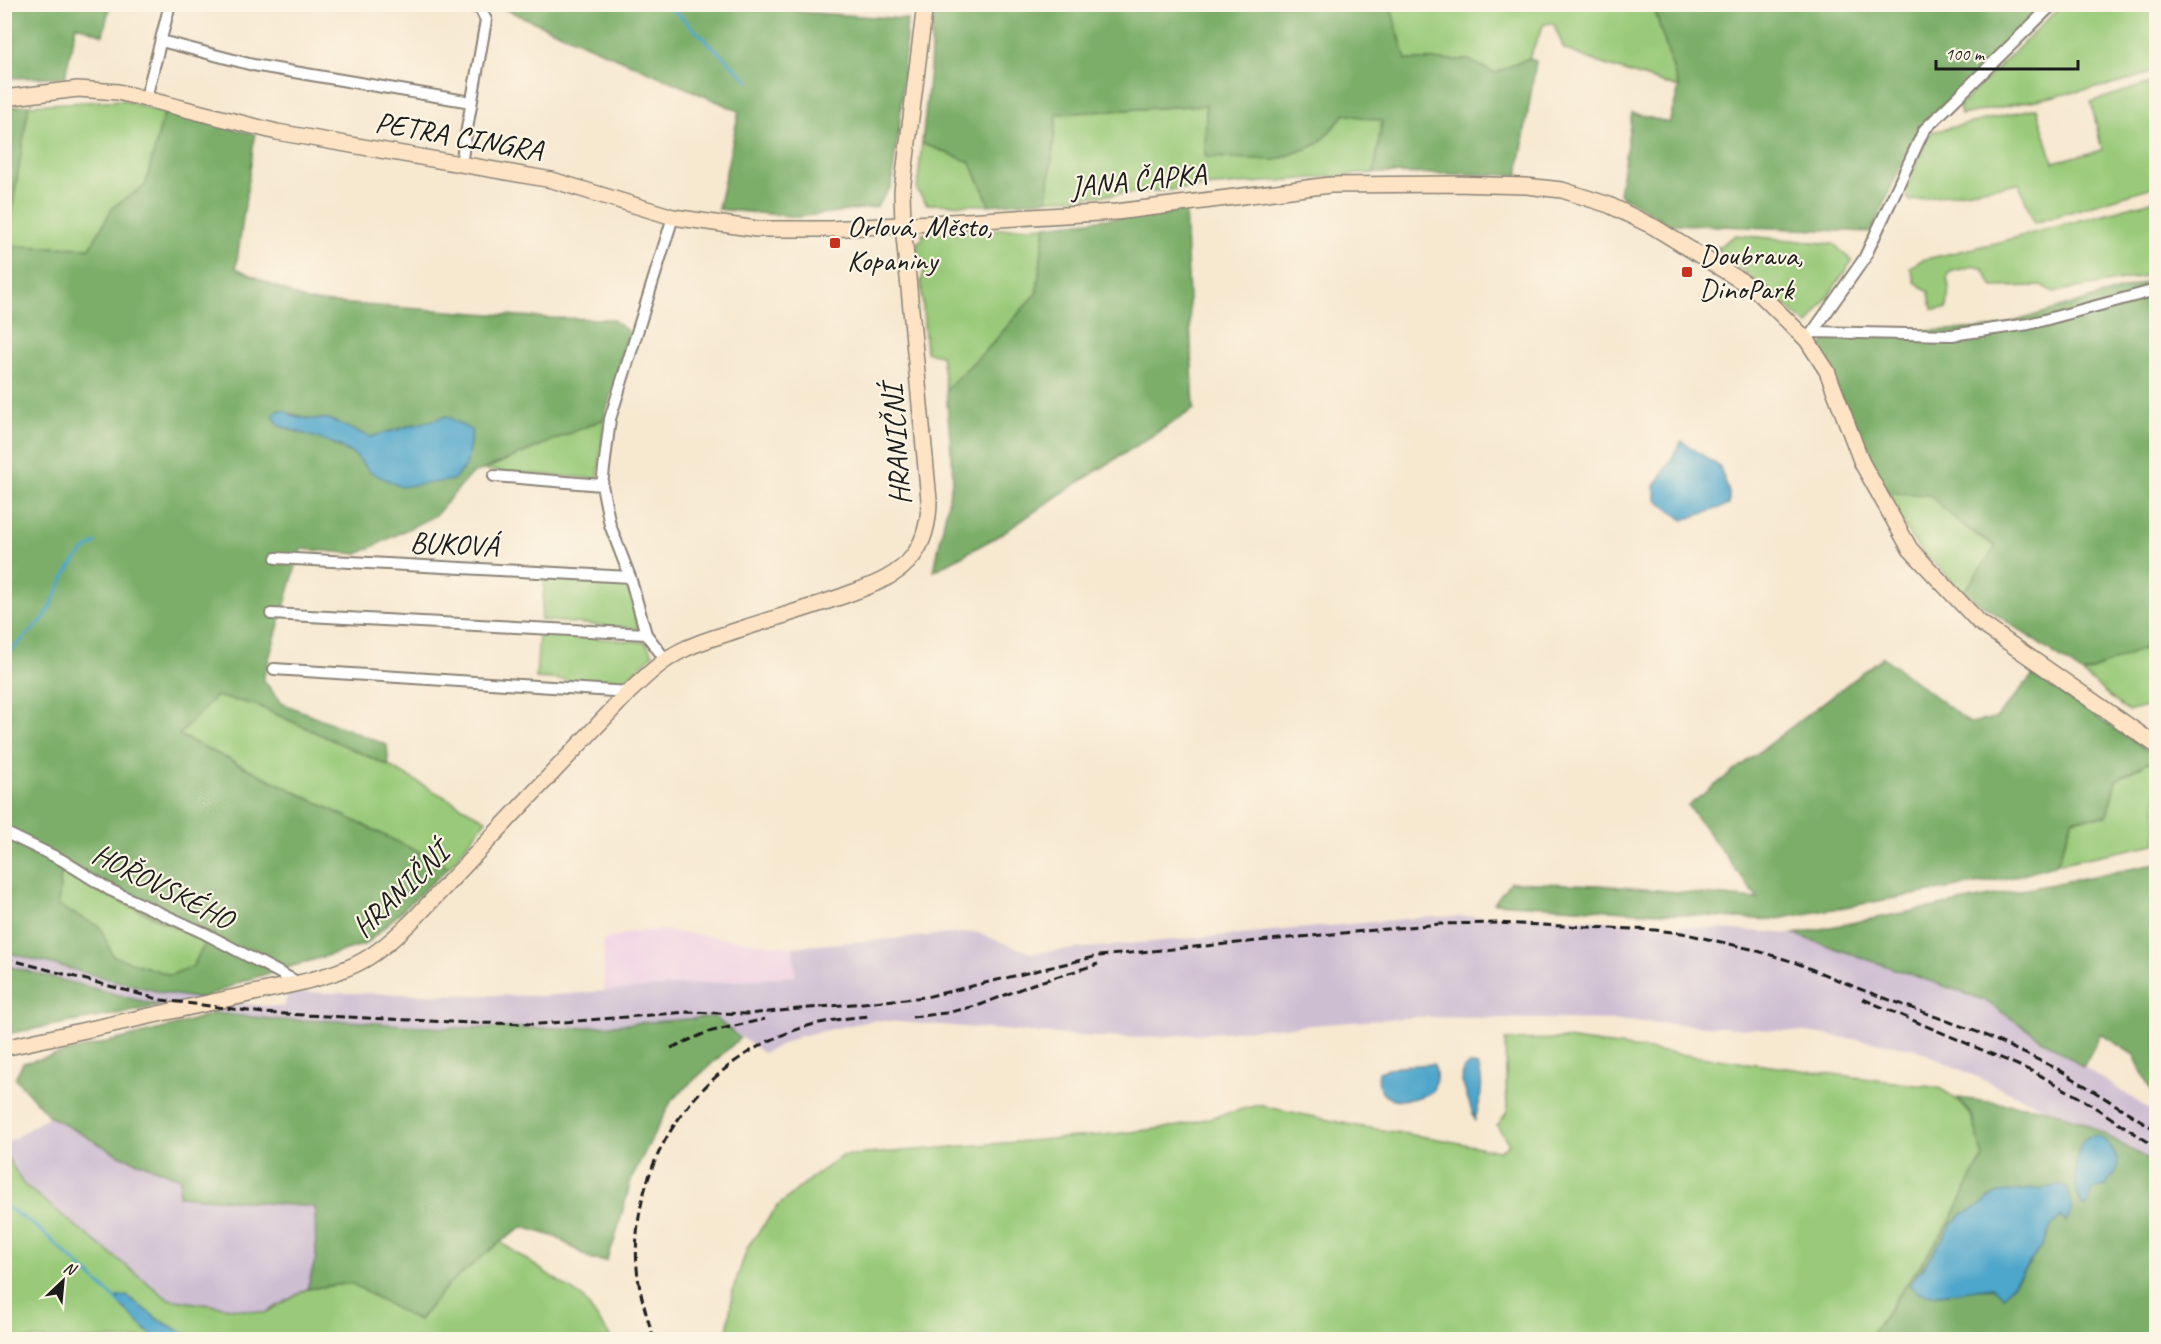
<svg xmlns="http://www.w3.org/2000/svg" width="2161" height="1344" font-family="Caveat,sans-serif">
<rect width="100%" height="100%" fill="#fcf5e5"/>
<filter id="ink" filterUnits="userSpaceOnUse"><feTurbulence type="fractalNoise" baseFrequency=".0167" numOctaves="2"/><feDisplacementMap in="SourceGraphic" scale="12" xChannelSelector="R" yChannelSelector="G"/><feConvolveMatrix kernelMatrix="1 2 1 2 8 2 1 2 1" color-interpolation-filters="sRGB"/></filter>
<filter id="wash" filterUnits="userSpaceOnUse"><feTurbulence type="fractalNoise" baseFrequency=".008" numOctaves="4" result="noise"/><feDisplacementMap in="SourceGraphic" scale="24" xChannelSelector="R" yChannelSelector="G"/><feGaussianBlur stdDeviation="1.35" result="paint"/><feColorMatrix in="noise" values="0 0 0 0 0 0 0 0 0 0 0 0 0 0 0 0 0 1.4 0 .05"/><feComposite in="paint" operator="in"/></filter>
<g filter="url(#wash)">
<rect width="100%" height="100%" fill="#f7e8d0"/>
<path fill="#f0d0e5" d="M 661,930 L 792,947 L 796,976 L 604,993 L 603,940 L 633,932 Z"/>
<path fill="#cebed2" d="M 1533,916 L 1794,934 L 1984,1000 L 2156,1114 L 2156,1164 L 2083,1122 L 2047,1109 L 1913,1048 L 1806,1032 L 1607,1020 L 1418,1017 L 1143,1038 L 1093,1037 L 874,1020 L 800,1036 L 763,1053 L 714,1017 L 575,1028 L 445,1028 L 349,1021 L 281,1020 L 161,1006 L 5,965 L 4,952 L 164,993 L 264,1006 L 284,1007 L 288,992 L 543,996 L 796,976 L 792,947 L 975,932 L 1031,953 L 1428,917 Z
M 49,1116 L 119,1155 L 180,1178 L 180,1196 L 316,1207 L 316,1257 L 307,1289 L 265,1313 L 168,1299 L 23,1184 L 5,1151 L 4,1145 Z"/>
<path fill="#9aca79" stroke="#5b734a" stroke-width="1.5" d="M 1390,5 L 1653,5 L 1679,88 L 1605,65 L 1564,49 L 1553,23 L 1544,24 L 1529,58 L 1495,73 L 1468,60 L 1406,60 Z
M 2062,5 L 2156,5 L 2156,71 L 2120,83 L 1961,115 L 1959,106 Z
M 2156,81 L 2156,186 L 2034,223 L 2019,183 L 1910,201 L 1905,194 L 1926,138 L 1932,132 L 2037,108 L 2053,162 L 2102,150 L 2091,102 Z
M 123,100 L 164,113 L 145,186 L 113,207 L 90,248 L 6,246 L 29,105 Z
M 1207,105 L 1205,156 L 1276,160 L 1318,144 L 1345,114 L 1382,121 L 1374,173 L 1047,200 L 1057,114 Z
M 922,143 L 970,162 L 990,205 L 927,204 L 917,190 Z
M 2156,200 L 2156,274 L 2054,292 L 2042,286 L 1993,287 L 1983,269 L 1974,266 L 1950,272 L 1947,278 L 1949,287 L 1947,309 L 1932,309 L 1929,292 L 1915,282 L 1910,267 L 1922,260 L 1995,243 Z
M 1045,226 L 1037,292 L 992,344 L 946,389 L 941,355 L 926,352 L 921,281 L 925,269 L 923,262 L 917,256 L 917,243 L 923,238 L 922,234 Z
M 1736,235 L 1834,244 L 1852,261 L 1808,325 L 1716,248 Z
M 604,419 L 598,479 L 483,470 Z
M 1883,492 L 1929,495 L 1962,525 L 1996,547 L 1964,592 L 1916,545 Z
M 545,577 L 627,582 L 639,629 L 541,620 Z
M 539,634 L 645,642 L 653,654 L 621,684 L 536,678 Z
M 2156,643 L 2156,704 L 2128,712 L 2083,674 Z
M 215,696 L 256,705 L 389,766 L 486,820 L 449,867 L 179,735 Z
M 2148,762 L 2156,766 L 2156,844 L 2057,864 L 2073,819 L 2107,816 L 2116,780 Z
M 61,872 L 206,943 L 192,967 L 170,975 L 113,956 L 100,927 L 58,906 Z
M 1565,1039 L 1939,1088 C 1975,1108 1974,1122 1983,1159 L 1972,1177 L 1950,1222 L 1868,1339 L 726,1340 L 733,1290 L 748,1246 L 777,1207 L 811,1178 L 842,1156 L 1115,1134 L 1179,1126 L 1258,1105 L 1357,1126 L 1444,1140 L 1499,1151 L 1509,1144 L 1497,1126 L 1507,1112 L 1505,1040 Z
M 4,1151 L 23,1184 L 168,1299 L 265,1313 L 307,1289 L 351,1283 L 418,1321 L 449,1284 L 500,1242 L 582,1297 L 612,1339 L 195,1339 L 159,1320 L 127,1296 L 155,1339 L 5,1339 Z"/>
<path fill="#7bae69" stroke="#4c6542" stroke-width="1.5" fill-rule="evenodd" d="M 787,4 L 799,12 L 907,19 L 900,122 L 891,187 L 876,207 L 798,217 L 718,209 L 739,111 L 495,5 Z
M 4,5 L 5,4 L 110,5 L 103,35 L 76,25 L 65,77 L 5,78 Z
M 933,5 L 1390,5 L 1406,60 L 1468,60 L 1495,73 L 1529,58 L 1536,61 L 1518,175 L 1374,173 L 1382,121 L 1345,114 L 1318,144 L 1276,160 L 1205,157 L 1206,105 L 1057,114 L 1047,200 L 990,205 L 970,162 L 922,143 L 930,69 Z
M 1653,5 L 2048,5 L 1918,128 L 1871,232 L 1669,224 L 1619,194 L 1632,113 L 1669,123 L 1679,88 Z
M 29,105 L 6,246 L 90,248 L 113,207 L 145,186 L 164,113 L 255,134 L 236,268 L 307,301 L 549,318 L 612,319 L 629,332 L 604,419 L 470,475 L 436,515 L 358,554 L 301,549 L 263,679 L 281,703 L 387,745 L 389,766 L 256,705 L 216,696 L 179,735 L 449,867 L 366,944 L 243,981 L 202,999 L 164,993 L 5,952 L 4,107 ZM 279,410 L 310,419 L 328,419 L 370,437 L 415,424 L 370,472 L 355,455 L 325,440 ZM 61,872 L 206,942 L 192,967 L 170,975 L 113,956 L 100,927 L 58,906 Z
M 1185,210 L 1194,409 L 1062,493 L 1002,534 L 934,571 L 953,477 L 946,389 L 992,344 L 1037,292 L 1045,226 Z
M 2156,279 L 2156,643 L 2083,674 L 1964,592 L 1996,546 L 1962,525 L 1929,495 L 1883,492 L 1819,351 L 1828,335 L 1993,328 Z
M 1883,657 L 1970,723 L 1996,718 L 2033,675 L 2156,756 L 2156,766 L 2148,762 L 2116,780 L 2107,816 L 2073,819 L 2057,864 L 2009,878 L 1771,920 L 1494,903 L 1510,882 L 1599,885 L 1758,899 L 1688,806 Z
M 2156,864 L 2156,1103 L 2134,1055 L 2101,1034 L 2083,1067 L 1984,1000 L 1794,934 Z
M 4,965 L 161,1006 L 5,1034 Z
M 215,1013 L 281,1020 L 349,1021 L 445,1028 L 575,1028 L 714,1017 L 740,1038 L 672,1100 L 632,1177 L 614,1242 L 606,1261 L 592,1260 L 556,1237 L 523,1227 L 500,1242 L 449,1284 L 418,1321 L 351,1283 L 307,1289 L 316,1257 L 315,1207 L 179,1196 L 180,1178 L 119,1155 L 49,1116 L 15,1078 L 23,1063 L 173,1026 Z
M 1958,1098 L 2047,1109 L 2083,1122 L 2156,1164 L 2156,1339 L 1868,1340 L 1950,1222 L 1972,1177 L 1983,1159 L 1973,1117 ZM 2087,1137 L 2116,1171 L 2104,1187 L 2095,1187 L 2090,1193 L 2079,1200 C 2074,1185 2074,1147 2087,1137 ZM 2061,1186 L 2066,1222 L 2061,1216 L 2052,1225 L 2042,1246 L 2011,1288 L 1972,1289 L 1932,1295 L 1909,1285 L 1962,1214 L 2015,1191 Z"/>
<path fill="#4da6cb" stroke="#346174" stroke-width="1.5" d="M 279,410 L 286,411 L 291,415 L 310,419 L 328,419 L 370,437 L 447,416 L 472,431 L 466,466 L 453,480 L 401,487 L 370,472 L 355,455 L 338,445 L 280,426 L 273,416 Z
M 1682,441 L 1720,467 L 1729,493 L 1729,505 L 1683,520 L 1657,500 L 1654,488 Z
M 1433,1064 C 1439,1073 1436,1083 1432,1092 C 1410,1102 1373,1108 1379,1072 L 1397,1066 Z
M 1469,1064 L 1478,1066 C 1485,1084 1480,1102 1475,1120 L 1462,1082 L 1463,1069 Z
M 2097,1136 C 2108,1140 2120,1156 2117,1168 C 2116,1174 2109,1179 2107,1185 L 2093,1189 L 2087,1206 L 2084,1208 C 2072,1190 2073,1157 2084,1139 L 2091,1136 Z
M 2061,1186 L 2067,1188 C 2072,1201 2074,1210 2066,1222 L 2061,1217 L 2052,1225 L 2042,1246 L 2004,1296 L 1992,1287 L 1932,1295 L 1917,1292 L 1909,1285 L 1925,1265 L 1953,1223 L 1962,1214 L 1982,1205 L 1989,1198 L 1998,1193 Z
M 127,1296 L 159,1320 L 195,1339 L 155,1339 L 122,1307 L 117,1297 Z"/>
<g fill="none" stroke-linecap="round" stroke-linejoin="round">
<path stroke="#4da6cb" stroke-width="3" d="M 664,4 L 677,13 L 749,81
M 4,658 L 45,617 L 67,572 L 82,552 L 96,543
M 4,1205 L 38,1228 L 121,1304"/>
</g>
</g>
<g filter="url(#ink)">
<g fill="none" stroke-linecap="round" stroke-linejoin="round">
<defs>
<path id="street" d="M 459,4 L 480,8 L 486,20 L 461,163
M 161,41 L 253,65 L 471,102
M 146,98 L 170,4
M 1813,332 L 1952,335 L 2029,324 L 2156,290
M 1807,340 L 1864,259 L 1924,130 L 2053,4
M 494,476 L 602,485
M 276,558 L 630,577
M 271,614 L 646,634
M 665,659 L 646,634 L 630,577 L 610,525 L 602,485 L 610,419 L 673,217
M 274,669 L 629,692
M 4,832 L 62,860 L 110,890 L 204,933 L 299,983"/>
<path id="secondary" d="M 4,98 L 78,89 L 118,92 L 277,132 L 552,180 L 673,217 L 757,229 L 830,229 L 1116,212 L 1330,185 L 1454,184 L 1526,186 L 1562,190 L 1609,205 L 1654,227 L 1756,290 L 1807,340 L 1827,371 L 1862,463 L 1910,549 L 1979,622 L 2156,745
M 4,1048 L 299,983 C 356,969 374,959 416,917 L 629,692 C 647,675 664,658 687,648 C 706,639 727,634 747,627 C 779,617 811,607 843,596 C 867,587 897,578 913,556 C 925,540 929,519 929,500 L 903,225 L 902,191 L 925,4"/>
</defs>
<use href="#street" stroke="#8a8276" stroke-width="14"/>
<use href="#secondary" stroke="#8a8276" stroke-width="18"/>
<use href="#street" stroke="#fff" stroke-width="10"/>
<use href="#secondary" stroke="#fee4c5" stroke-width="15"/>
<path stroke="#1c1c1c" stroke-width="3" stroke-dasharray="9 4.5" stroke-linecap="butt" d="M 4,958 L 162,1000 L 202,1005 L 263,1013 L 472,1023 L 539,1024 L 688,1012 L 747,1014 L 926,997 L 1098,956 L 1440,924 L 1496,923 L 1655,930 L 1682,933 L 1751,949 L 1794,962 L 1860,989 L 1980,1033 L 2058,1069 L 2156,1130
M 1863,999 L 2036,1073 L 2082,1099 L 2156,1147
M 912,1017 L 946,1013 L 980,1005 L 1033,984 L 1098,964
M 671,1048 L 708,1032 L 765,1019
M 654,1340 C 647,1316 639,1293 637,1268 C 629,1162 697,1063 798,1029 C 821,1021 846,1018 870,1016"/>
</g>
</g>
<g fill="#c8321e" stroke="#fcf5e5" stroke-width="2">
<rect x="829" y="237" width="12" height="12" rx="3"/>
<rect x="1681" y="266" width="12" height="12" rx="3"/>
</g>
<g text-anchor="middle" stroke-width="4.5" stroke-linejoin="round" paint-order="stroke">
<g font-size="30" fill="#1c1c1c" stroke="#fcf5e5">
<text transform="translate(459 136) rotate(10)" y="10">PETRA CINGRA</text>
<text transform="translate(1138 180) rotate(-6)" y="10">JANA ČAPKA</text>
<text transform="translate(896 445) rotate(-94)" y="10">HRANIČNÍ</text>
<text transform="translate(454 544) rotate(3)" y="10">BUKOVÁ</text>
<text transform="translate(163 886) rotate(27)" y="10">HOŘOVSKÉHO</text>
<text transform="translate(400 890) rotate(-44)" y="10">HRANIČNÍ</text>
</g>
<g font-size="30" fill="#1c1c1c" stroke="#fcf5e5" text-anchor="start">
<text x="847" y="236">Orlová, Město,<tspan x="847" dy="34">Kopaniny</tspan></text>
<text x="1699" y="265">Doubrava,<tspan x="1699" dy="34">DinoPark</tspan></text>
</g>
</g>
<rect width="2161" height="1344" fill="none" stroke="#fcf5e5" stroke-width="24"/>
<g transform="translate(63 1281) rotate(26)" stroke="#fcf5e5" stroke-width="4.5" paint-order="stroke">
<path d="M0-4.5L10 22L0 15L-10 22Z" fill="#1c1c1c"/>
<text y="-9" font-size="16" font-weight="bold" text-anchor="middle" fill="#1c1c1c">N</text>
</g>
<path d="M1936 60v9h142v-9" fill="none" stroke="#1c1c1c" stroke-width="3"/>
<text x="1945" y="60" font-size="18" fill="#1c1c1c" stroke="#fcf5e5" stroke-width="4.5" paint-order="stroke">100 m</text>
</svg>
